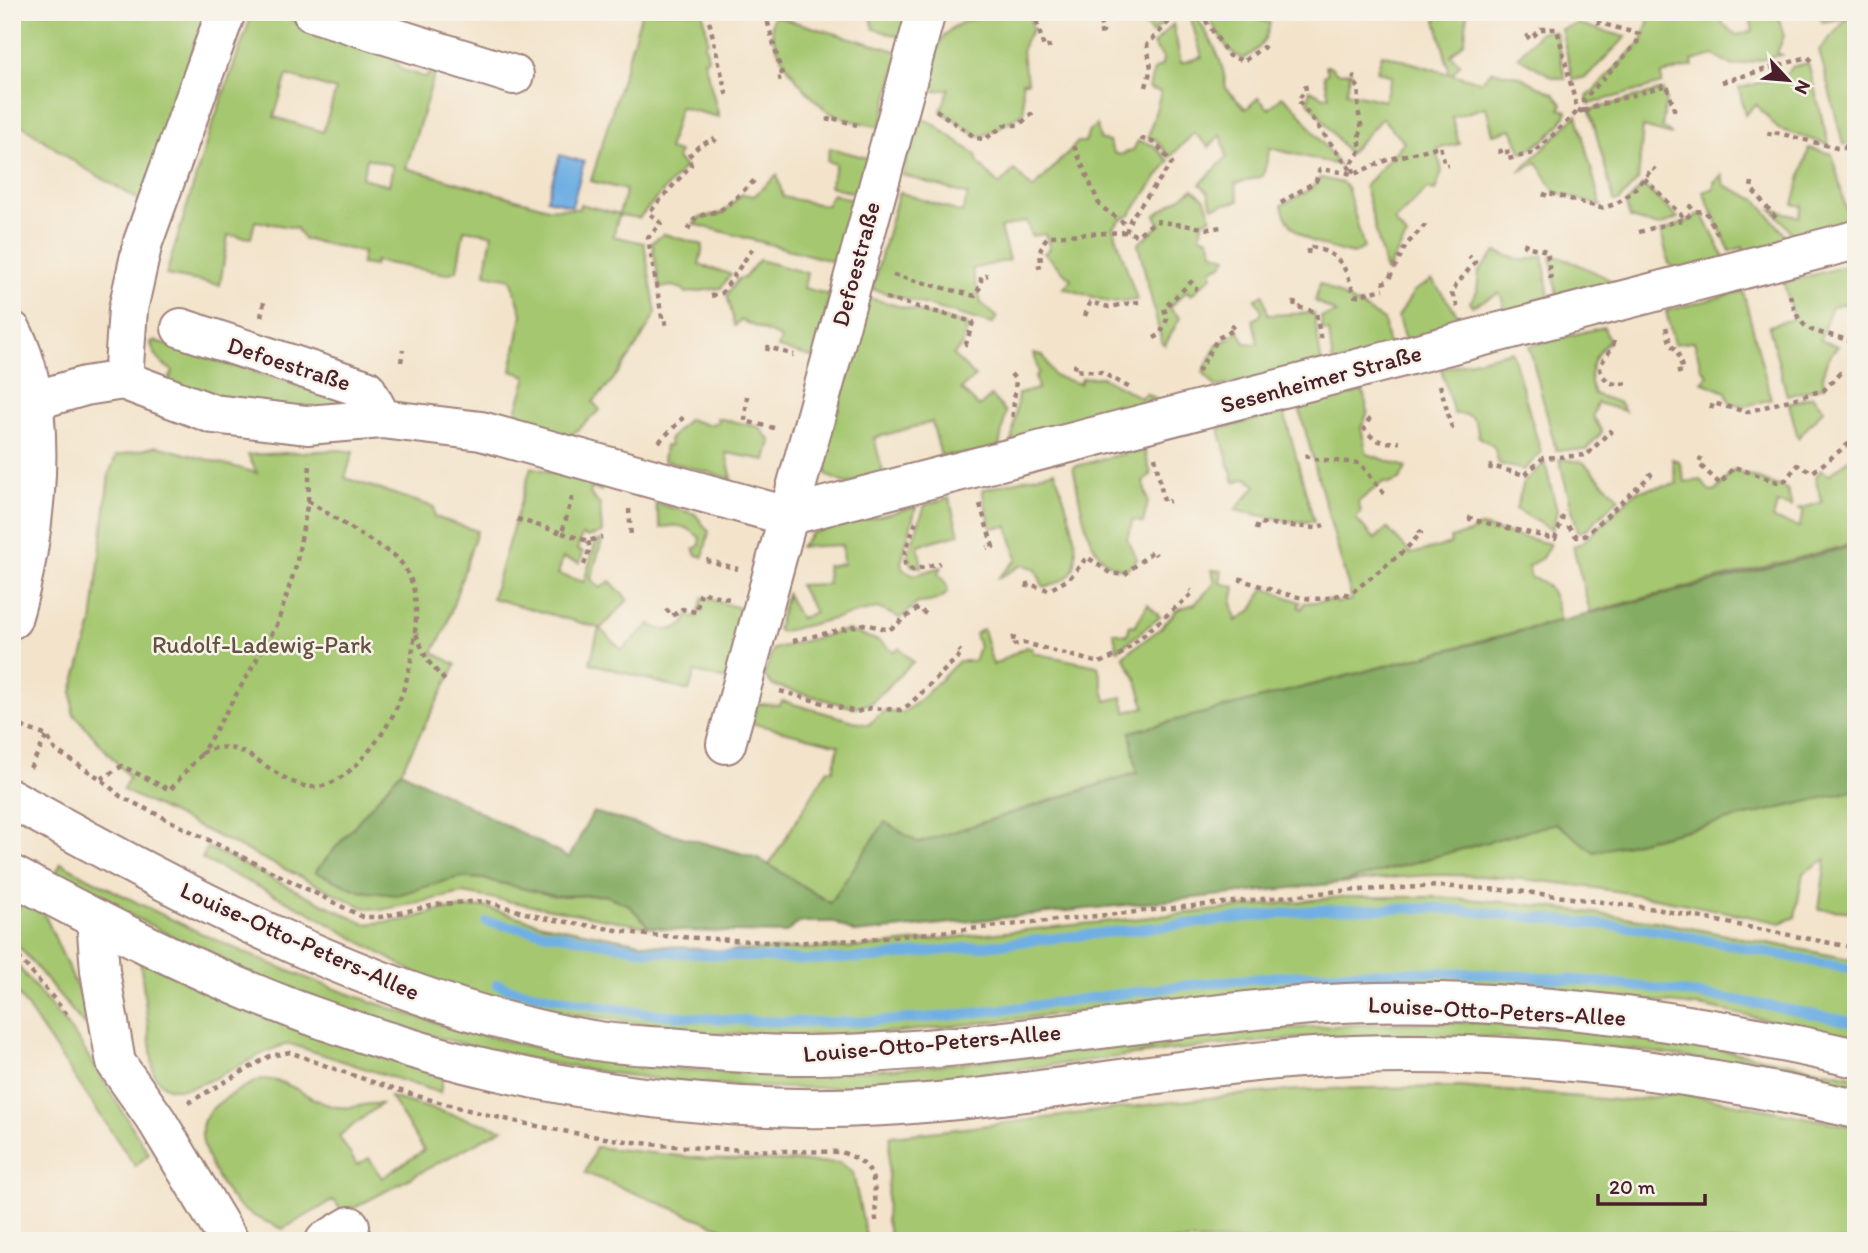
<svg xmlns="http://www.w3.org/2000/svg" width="1868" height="1253" font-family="Itim,sans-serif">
<rect width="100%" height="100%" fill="#f7f3e8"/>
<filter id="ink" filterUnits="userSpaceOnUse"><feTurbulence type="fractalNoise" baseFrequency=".0143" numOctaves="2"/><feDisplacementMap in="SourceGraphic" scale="14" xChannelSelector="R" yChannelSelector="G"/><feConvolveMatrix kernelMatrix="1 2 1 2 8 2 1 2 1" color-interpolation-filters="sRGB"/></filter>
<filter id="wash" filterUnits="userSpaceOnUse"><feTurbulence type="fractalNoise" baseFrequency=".00686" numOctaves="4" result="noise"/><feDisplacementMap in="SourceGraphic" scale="28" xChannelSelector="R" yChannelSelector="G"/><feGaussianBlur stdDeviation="1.57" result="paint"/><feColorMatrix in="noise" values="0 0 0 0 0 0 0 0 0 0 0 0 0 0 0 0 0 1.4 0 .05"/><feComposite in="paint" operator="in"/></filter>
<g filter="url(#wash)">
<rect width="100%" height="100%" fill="#f3e3ca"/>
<path fill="#a5c770" stroke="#78734e" stroke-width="2" fill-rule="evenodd" d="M 12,12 L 206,12 L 141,201 L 79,165 L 12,118 Z
M 253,12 L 292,19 L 312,34 L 328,27 L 389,52 L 402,70 L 427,78 L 433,61 L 439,60 L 406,168 L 548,208 L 579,209 L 580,204 L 619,214 L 626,190 L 591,181 L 642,12 L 703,12 L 708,41 L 705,43 L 708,59 L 704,60 L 719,117 L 680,107 L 668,150 L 679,152 L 677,159 L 685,167 L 639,218 L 619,215 L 613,236 L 644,243 L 656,313 C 638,345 620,375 593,402 L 600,410 L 568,438 L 513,422 L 527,376 L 511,371 L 522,314 L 511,279 L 485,274 L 492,234 L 464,230 L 457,270 L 447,274 L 375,261 L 374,266 L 361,264 L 363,252 L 304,239 L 296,228 L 255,221 L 251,238 L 228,235 L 220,285 L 166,275 L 209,134 ZM 287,75 L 336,90 L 323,132 L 274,117 ZM 367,158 L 393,166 L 389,185 L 362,178 Z
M 869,12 L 912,12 L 905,38 L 874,29 Z
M 998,12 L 1029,12 L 1033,30 C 1016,47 1023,61 1028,82 L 1022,82 L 1024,112 C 1016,118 987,136 978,136 L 941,111 L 949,89 L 934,91 L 927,84 C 944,28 940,27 998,12 Z
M 1100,12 L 1173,12 L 1152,34 C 1140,16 1121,15 1102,20 Z
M 1189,12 L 1193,12 C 1210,38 1224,59 1226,89 L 1246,109 L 1258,98 L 1269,109 L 1282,96 L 1296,108 L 1339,165 L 1270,148 L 1263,176 L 1235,184 L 1239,201 L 1212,207 L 1208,192 L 1200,184 L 1227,157 L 1221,134 L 1209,147 L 1194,133 L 1170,157 L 1155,139 L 1148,138 L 1161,92 L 1149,88 L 1154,70 L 1162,65 L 1163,58 L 1153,45 L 1173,24 L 1181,63 L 1202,57 Z
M 1205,12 L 1258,12 L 1256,19 L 1270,23 C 1266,42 1259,51 1242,59 L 1228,49 Z
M 1434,12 L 1467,12 L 1465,41 L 1451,55 L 1460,64 L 1452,74 L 1480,82 L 1492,71 L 1519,76 L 1554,94 L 1562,104 L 1560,109 L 1567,111 C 1561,130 1539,145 1522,153 L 1512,129 L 1493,134 L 1486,107 L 1452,117 L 1459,144 L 1437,149 L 1442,172 L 1435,191 L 1427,189 L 1394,221 L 1407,236 L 1386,272 L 1365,186 L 1404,142 L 1382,118 L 1349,154 L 1308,101 L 1310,90 L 1324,97 L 1329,96 L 1324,76 L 1328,73 L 1326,66 L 1330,66 L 1337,73 L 1351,72 L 1346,92 L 1384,101 L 1392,76 L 1377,71 L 1382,54 L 1450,74 Z
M 1651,12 L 1727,12 L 1720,14 L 1723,24 L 1737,35 L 1753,31 L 1749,12 L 1777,12 L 1784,36 L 1777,53 L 1782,55 L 1733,66 L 1714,55 L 1692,61 L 1693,66 L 1662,74 L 1662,84 L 1589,104 L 1587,97 L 1642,41 Z
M 1819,12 L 1856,12 L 1856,136 L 1846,145 L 1843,144 L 1819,50 L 1848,18 L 1822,22 Z
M 773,16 L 900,52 L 880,127 C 865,123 840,120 828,111 C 805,94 764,46 773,16 Z
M 1578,24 L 1626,37 L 1586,77 L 1573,80 L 1561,29 Z
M 1554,31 L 1556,34 L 1565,79 L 1553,77 L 1518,57 L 1540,32 Z
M 1808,63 L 1829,145 L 1778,129 L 1756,104 L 1745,115 L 1739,88 L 1782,77 L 1792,67 Z
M 1663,90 L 1666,100 L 1662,127 L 1672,135 L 1643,127 L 1638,180 L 1619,201 L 1614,201 L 1590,110 Z
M 1577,115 L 1601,206 L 1555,192 L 1537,162 L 1519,172 Z
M 917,118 L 931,122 L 976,155 L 978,163 L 999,185 L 1014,170 L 1033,189 L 1078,142 L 1085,142 L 1089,131 L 1097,125 L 1100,139 L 1109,142 L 1114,153 L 1120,155 L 1133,150 L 1138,141 L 1153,145 L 1169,161 L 1129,216 L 1121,219 L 1113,227 L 1137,300 L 1109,302 L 1064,288 L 1071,279 L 1044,253 L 1050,249 L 1045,234 L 1031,236 L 1027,221 L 1000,228 L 1009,260 L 972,269 L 981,303 L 997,317 L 992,324 L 872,289 L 899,192 L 962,213 L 968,195 L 903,175 Z
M 830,148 L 871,159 L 861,195 L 830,186 L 836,164 L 827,161 Z
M 1809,148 L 1832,154 L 1851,229 L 1799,242 L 1772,209 L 1799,217 L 1802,206 L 1793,204 Z
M 777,175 L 783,197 L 822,205 L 827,205 L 832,194 L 859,202 L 843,264 L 694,224 L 699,218 L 723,213 L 742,194 L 754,196 Z
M 1722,175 L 1724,185 L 1757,200 L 1791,242 L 1745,256 L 1743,247 L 1730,251 L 1703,192 L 1714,188 L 1714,182 Z
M 1321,178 L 1342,183 L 1347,187 L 1364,248 L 1353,254 C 1323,247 1289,239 1282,205 L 1307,192 Z
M 1643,185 L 1678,218 L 1659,226 L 1630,218 L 1626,204 Z
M 1193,189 L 1205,199 L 1211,218 L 1202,222 L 1200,236 L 1209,239 L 1214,253 L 1227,257 L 1222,265 L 1212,269 L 1212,276 L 1191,295 L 1187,291 L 1169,308 L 1180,318 L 1165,345 L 1162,343 L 1138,244 L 1160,225 L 1155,215 Z
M 1698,214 L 1703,215 L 1726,261 L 1681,274 L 1669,264 L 1661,232 L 1692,219 Z
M 664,234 L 703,245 L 699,265 L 731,274 L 721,288 L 686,293 L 683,289 L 672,286 L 660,288 L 652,242 Z
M 1496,252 L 1524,261 L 1543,255 L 1550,306 L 1506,313 L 1500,293 L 1472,306 L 1470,302 L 1477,292 L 1479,271 Z
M 1555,255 C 1572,261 1602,275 1617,284 L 1558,304 L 1551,256 Z
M 759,260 L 807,273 L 804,288 L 830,295 L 815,358 L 778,348 L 781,338 L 741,320 L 735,326 L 727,295 L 738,279 L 744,278 Z
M 1856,263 L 1856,301 L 1831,307 L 1820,340 L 1838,346 C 1827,357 1821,371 1824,386 L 1787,396 L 1769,326 L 1793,319 L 1784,283 Z
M 1432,280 L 1459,316 L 1452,322 L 1454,331 L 1406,344 L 1398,317 L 1414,291 Z
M 1320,283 L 1384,320 L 1389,349 L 1333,364 L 1329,331 L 1323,331 L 1321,317 L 1337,313 L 1315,301 Z
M 1743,291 L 1771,399 L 1746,406 L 1730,403 L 1726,392 L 1702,382 L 1708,375 L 1701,367 L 1694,341 L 1674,344 L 1666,311 Z
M 1263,294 L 1268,315 L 1314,313 L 1322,366 L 1216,387 L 1203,372 L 1217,344 L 1231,338 L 1238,329 L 1245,343 L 1258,344 L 1253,320 L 1260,316 L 1262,310 L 1255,300 Z
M 869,298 L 968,325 L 962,346 L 953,355 L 975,376 L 961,389 L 979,407 L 991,396 L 1006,412 L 998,451 L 941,456 L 932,422 L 874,438 L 883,472 L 847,484 L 828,476 L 823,463 Z
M 1604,327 L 1609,341 C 1593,356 1586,374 1594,394 L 1620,403 L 1625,411 L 1597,403 L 1593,416 L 1602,432 L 1586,450 L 1556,450 L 1529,346 Z
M 155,341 L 356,404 L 311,414 L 167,385 L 173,371 C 163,365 153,355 151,342 Z
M 1512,351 L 1541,453 L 1524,470 L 1499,464 L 1494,447 L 1478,436 C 1478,418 1471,413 1454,414 L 1441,369 Z
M 1034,354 L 1043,355 L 1054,376 L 1080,384 L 1082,378 L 1102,377 L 1141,398 L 1145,393 L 1156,399 L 1158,409 L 1011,448 L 1018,394 L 1038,389 L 1035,376 L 1039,374 Z
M 1363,391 L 1368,412 L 1361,428 L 1367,454 L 1406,467 L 1400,480 L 1389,484 L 1383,482 L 1358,502 L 1361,511 L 1356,519 L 1375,539 L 1387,528 L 1411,554 L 1451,544 L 1450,538 L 1470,533 L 1479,526 L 1550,544 L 1542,558 L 1528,566 L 1531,578 C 1553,581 1555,601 1560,620 L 1131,732 L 1137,772 L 919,843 L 885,822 L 830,903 L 769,865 L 828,769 L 833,770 L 839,745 L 751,723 L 757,704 L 780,705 L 782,701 L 868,725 L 884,711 L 902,713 L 919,701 L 959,661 L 974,661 L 979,647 L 975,634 L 983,629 L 993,665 L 1026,647 L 1033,649 L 1033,653 L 1098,666 L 1106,701 L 1122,697 L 1126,712 L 1145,707 L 1136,678 L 1123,656 L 1160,629 L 1178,609 L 1195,604 L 1215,583 L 1212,570 L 1222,571 L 1220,583 L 1235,587 L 1232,602 L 1236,621 L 1252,610 L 1264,588 L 1300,602 L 1298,607 L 1302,609 L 1304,603 L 1335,600 L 1336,603 L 1352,600 L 1299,408 Z
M 1812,396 L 1824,409 L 1798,438 L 1789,404 Z
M 1284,412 L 1314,522 L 1288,521 L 1235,510 L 1256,486 L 1247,478 L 1234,482 L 1219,429 Z
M 717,418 L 759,427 L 771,441 L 766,460 L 726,453 L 732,479 L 663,460 L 665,446 L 670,446 L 669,440 L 688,419 L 708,425 L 718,422 Z
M 157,446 L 257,473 L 248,455 L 339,450 L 353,452 L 345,478 L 434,507 L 435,517 L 477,531 L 445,630 L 433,652 L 456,665 L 401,771 L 316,871 L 397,895 L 459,877 L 483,879 L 555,896 L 606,895 L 629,905 L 649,927 L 463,893 L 381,910 L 362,907 L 123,790 L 129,777 L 73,713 L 72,691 L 92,624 L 109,474 L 116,456 Z
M 1144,448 L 1151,475 L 1143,482 L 1148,502 L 1143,523 L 1133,520 L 1127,538 L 1137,559 L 1127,569 C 1084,569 1081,498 1073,467 Z
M 1856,453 L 1856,543 L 1590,612 L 1573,546 L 1582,543 L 1637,491 L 1677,484 L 1672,459 L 1679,461 L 1685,482 L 1701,480 L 1710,492 L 1716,491 L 1733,470 L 1787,489 L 1792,507 L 1777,504 L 1773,519 L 1799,527 L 1804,511 L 1799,509 L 1822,502 L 1815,478 L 1821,470 L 1829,475 Z
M 1559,459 L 1583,462 L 1619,498 L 1586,530 L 1578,532 Z
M 1545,463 L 1557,511 L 1552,530 L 1516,509 L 1524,482 Z
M 531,467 L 602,486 L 601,491 L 592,488 L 590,494 L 600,505 L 602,533 L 588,537 L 582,535 L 577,550 L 583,552 L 580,563 L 563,558 L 558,574 L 584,582 L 596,541 L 602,540 L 591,579 L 600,588 L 610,581 L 628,600 L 600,629 L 622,650 L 650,624 C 662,633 672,631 685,624 L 687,615 L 697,617 L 703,597 L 746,610 L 727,680 L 695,672 L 689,691 L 590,663 L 599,628 L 492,598 Z
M 1055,471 C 1062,495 1086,552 1071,573 C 1066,580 1054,584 1047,587 L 1043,586 L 1035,568 L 1022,565 L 997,579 L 1017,559 L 1008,526 L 991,528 L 982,490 Z
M 949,498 L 959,534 L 918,545 L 922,567 L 912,566 L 907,557 L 925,505 Z
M 655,503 L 695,514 L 709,532 L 703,557 L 696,555 L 694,549 L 700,545 L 700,538 C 688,526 678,523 661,528 Z
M 916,507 L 901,563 L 903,569 L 914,575 L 941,567 L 938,573 C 939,577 943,579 945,582 C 956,599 927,603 918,603 L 900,618 L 878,608 L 780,632 L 777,629 L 787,594 L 800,619 L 815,612 L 799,585 L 828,584 L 827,566 L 843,564 L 842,545 L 800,547 L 812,533 Z
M 1148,604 L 1160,617 L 1118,650 L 1113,632 L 1127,635 L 1130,625 L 1135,626 Z
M 847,630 L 879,641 L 894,652 L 899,648 L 913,662 L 871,703 L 855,708 L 772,685 L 764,675 L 773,649 Z
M 1856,790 L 1856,912 L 1819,909 L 1826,859 L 1803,873 L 1795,917 L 1781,923 C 1670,900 1556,876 1442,875 C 1408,875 1374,880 1340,883 L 1556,823 L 1595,852 Z
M 207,847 L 365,924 L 405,920 L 442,910 L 485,907 L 542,924 L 646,944 L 725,951 L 862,947 L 1341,897 L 1439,897 L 1517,903 L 1655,921 L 1856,960 L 1856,1038 L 1704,1007 L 1543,989 L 1293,988 L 900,1032 L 800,1036 L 705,1033 L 519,1006 L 422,977 L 305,910 L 202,859 Z
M 61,863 C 261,971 477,1057 707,1071 C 905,1083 1099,1040 1296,1028 C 1360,1024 1426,1021 1490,1023 C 1613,1027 1736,1051 1856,1077 L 1856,1090 C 1673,1047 1481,1027 1294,1039 C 1186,1046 1079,1063 971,1075 C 913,1082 854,1089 796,1088 C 626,1085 457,1052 297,992 C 213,960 134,917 55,875 Z
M 23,900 L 42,909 L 88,1012 L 84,1025 L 12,938 L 12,920 Z
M 12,959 L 77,1038 L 149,1154 L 135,1166 L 12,985 Z
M 140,960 L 443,1076 L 440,1093 L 290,1044 C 254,1050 196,1100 166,1087 C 162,1085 158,1079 154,1075 Z
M 260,1079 C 292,1079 305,1099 332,1106 C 353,1111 362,1102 381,1104 L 339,1136 L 357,1165 L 369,1158 L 382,1178 L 424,1150 L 390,1097 L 502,1129 L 343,1214 L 334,1200 L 283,1229 C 270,1223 251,1217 240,1207 C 222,1193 194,1142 204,1120 C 213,1101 242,1089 260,1079 Z
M 1459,1087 L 1628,1101 L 1681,1093 L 1856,1127 L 1856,1241 L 891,1241 L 886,1221 L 890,1136 C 1017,1124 1144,1102 1272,1092 C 1334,1087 1396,1088 1459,1087 Z
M 596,1147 L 707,1159 L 841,1163 L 853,1173 L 867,1241 L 754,1241 L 585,1173 Z"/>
<path fill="#84ac62" stroke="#676646" stroke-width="2" d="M 1856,545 L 1856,790 L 1594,852 L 1556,823 L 1340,883 L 855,933 L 834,922 L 800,922 L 785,933 L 685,931 L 649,927 L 629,905 L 605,895 L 555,896 L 483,879 L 459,877 L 397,895 L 359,891 L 315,872 L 401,771 L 569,858 L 593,812 L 758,858 L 830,903 L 885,822 L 919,843 L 1137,773 L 1130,732 Z"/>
<path fill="#70afe3" stroke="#5d6787" stroke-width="2" d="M 560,155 L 584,162 L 572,206 L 547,199 Z"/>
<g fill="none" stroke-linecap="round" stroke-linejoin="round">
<path stroke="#70afe3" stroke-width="10" d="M 487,922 L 649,951 L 801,960 L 873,958 L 1315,910 L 1438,908 L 1656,930 L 1856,970
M 497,984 L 510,989 C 550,996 591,1006 631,1011 C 731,1023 836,1026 937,1017 C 1058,1005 1179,982 1302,975 C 1489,964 1673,984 1856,1023"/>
</g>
</g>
<g filter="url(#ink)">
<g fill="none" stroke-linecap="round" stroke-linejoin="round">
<defs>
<path id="minor" d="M 312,12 L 514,75
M 181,328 L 366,389 L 382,419
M 123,380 L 213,414 L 307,425 L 382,419 L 481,431 L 787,516 L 1856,240
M 123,380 L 128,309 L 143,242 L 226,12
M 12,407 L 85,386 L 123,380
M 726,744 L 926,12
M 96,919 L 100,971 L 116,1063 L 157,1121 L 229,1241
M 325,1241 L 350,1226"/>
<path id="major" d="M 12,331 C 52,406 36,541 12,619
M 12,799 C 189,897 391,1007 592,1040 C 617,1045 643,1045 668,1047 C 712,1051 757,1055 802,1055 C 964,1054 1125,1022 1287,1007 C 1473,990 1674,1016 1856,1058
M 12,875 C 104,924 198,973 296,1010 C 456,1070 626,1105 797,1108 C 966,1111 1131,1071 1299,1058 C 1485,1044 1674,1067 1856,1109"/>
</defs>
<use href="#minor" stroke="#9e817a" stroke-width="42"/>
<use href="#major" stroke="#9e817a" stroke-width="42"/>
<path stroke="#9e817a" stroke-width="4.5" stroke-dasharray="5 5" stroke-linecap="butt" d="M 707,12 L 726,93 L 730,92
M 770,12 L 768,23 L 783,78 L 778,79
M 1034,12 L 1044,48 L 1051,46
M 1097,12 L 1103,32 L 1098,33
M 1200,12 L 1229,56 L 1244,61 L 1263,47 L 1269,52
M 1526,35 L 1530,39 L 1541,29 L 1557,29 L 1577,109 L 1584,113
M 1722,82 L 1808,57 L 1813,62
M 1305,85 L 1306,90 L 1298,100 L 1353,173
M 1146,87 L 1151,68 L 1147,45 L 1178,12
M 936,110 L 976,138 L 985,139 L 1005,125 L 1019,125 L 1031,114 L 1034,117
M 1584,113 L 1583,100 L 1637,43 L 1639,34 L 1596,22 L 1597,16
M 1585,113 L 1589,108 L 1667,85 L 1674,109 L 1679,108
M 828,122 L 829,117 L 857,125
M 1769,136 L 1770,131 L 1837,148 L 1844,148 L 1856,137
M 1074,146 L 1100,206 L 1127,225
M 1498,152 L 1507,149 L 1508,159 L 1534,153 L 1579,110
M 1354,173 L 1352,163 L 1361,150 L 1359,136 L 1362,130 L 1358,109 L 1359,88 L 1353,81 L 1355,73
M 1644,178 L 1685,219 L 1694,211
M 1752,182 L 1751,188 L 1779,222
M 1544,197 L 1546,192 L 1601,208 C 1626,204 1637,186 1653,168 L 1655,170
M 1281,203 L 1316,181 L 1320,169 L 1354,174 L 1387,160 L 1440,146 L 1445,165 L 1449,165
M 1689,205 L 1694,211 L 1706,212 L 1719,237
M 688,230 C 694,210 712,217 725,207 C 735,199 745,189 755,180 L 753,178
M 1126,232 L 1131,218 L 1172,163 L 1155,143 L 1139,138 L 1140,136
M 1639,232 L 1685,219
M 1526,242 L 1525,246 L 1547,251 L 1551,281
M 1308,254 L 1309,246 C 1343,255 1344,265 1355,296 L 1384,289
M 1037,267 L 1042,266 C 1039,253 1039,245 1049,236 L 1126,232 L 1137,235 L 1156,221 L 1210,229 L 1221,227
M 893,275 L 975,296 L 981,285 L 981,277 L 988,275
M 1382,283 L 1388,281 L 1406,245 L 1424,226 L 1427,228
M 1790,295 C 1803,344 1820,326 1856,344
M 711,296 L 722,293 L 753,248
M 886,298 L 973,322 L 966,344 L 969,346
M 1295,301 L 1294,306 L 1316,312 L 1321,342
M 1458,307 L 1452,294 L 1456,285 L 1475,262 L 1469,256
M 1085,316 L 1090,302 L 1109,307 L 1144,301
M 261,317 L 264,302
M 668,322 L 663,323 L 648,238 L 661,223 L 649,213 L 691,165 L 688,157 L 699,146 L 713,139 L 717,143
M 1666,327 L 1671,346 L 1677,350 L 1683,371 L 1675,373
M 1154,338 L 1160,335 L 1167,319 L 1164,308 L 1191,282 L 1197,290
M 1614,341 C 1613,354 1589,366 1607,380 C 1614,386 1620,384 1628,383
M 767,351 L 768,347 L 794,355
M 401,362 L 403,350
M 1076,364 L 1074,370 L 1101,372 L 1130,388
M 1198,372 L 1218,338 L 1235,329 L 1230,324
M 1011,374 L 1016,380 L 1012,422
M 1440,385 L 1452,428 L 1447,429
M 747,396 L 745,421 L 774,428
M 1711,409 L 1713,403 L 1747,412 L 1824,390 L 1840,373 L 1843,375
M 1370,418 L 1364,428 C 1374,443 1384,443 1400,442
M 659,442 L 682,419 L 679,416
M 1305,455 L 1313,459 L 1360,463 L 1385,495
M 1155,457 L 1164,502 L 1170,501
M 1701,457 L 1699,464 L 1720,484 L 1734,467 L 1777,482 L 1786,480 L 1797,465 L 1813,472 L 1856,438
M 1490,470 L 1491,466 L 1525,475 L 1543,458 L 1587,455 L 1610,431 L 1614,436
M 308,501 L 395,556 C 418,578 418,609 414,640 C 408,691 392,729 355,766 C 344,776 330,787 313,787 C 273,786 245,730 202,753 L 277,625 L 296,566 Z
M 308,501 L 310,461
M 980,504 L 993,547 L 987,548
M 629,509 L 631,537
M 1471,516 L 1470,519 L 1555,539 L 1565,511
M 517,519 L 562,533 L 573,494
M 916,522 L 905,551 L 905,564 L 913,570 L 940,563
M 1568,526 L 1577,537 L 1586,535 L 1651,475 L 1648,471
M 1256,530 L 1258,523 L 1316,528 L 1324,525
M 562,533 L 588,541 L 602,537
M 706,560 L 738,569
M 584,565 L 590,548 L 588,541
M 1242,577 L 1241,580 C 1271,588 1312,609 1342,593 L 1349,595 L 1405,550 L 1421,533 L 1419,530
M 1027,588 L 1028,584 L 1049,590 L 1069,579 L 1087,557 L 1110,573 L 1124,575 L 1153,551 L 1156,555
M 666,609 L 672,616 L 682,609 L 696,612 L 701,592 L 729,599
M 416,634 L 427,660 L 447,683
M 1014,636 L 1012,645 L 1025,643 L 1099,663 L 1121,654 L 1193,593 L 1190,590
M 793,641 L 865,624 L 889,630 L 918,608 L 926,614
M 780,691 L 856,712 L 871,708 L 900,710 L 909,705 L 962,653 L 959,650
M 12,723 L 47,736 L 55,750 L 101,779 L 120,796 L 363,917 L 381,917 L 440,904 L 484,901 L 543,918 L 647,935 L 784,943 L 862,940 L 1340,891 L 1438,886 L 1518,891 L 1656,909 L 1856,948
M 30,768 L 47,736
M 101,779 L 122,766 L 170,790 L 202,753
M 12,949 L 70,1018
M 188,1103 L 270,1056 L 290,1052 C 406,1098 535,1132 660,1145 C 720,1150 780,1151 840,1152 C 880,1164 874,1185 876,1221"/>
<use href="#minor" stroke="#fff" stroke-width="38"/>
<use href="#major" stroke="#fff" stroke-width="38"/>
</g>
</g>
<g text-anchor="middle" stroke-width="5" stroke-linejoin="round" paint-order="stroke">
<g font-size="24" fill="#4a1f2b" stroke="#f7f3e8">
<text transform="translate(856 264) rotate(-75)" y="8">Defoestraße</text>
<text transform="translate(289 364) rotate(18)" y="8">Defoestraße</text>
<text transform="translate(1321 379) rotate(-15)" y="8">Sesenheimer Straße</text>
<text transform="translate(300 941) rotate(24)" y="8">Louise-Otto-Peters-Allee</text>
<text transform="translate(1497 1011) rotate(3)" y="8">Louise-Otto-Peters-Allee</text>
<text transform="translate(932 1043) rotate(-5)" y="8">Louise-Otto-Peters-Allee</text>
</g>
<g font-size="24" fill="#655140" stroke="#f7f3e8">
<text x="262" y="653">Rudolf-Ladewig-Park</text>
</g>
</g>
<rect width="1868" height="1253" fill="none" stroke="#f7f3e8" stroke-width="42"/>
<g transform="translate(1788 80) rotate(116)" stroke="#f7f3e8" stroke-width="5" paint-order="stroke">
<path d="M0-5L12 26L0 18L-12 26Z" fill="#4a1f2b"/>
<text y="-10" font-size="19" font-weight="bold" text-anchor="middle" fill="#4a1f2b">N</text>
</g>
<path d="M1598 1194v10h107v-10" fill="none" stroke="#4a1f2b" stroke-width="3.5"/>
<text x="1609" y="1194" font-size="21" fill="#4a1f2b" stroke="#f7f3e8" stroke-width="5" paint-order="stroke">20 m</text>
</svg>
